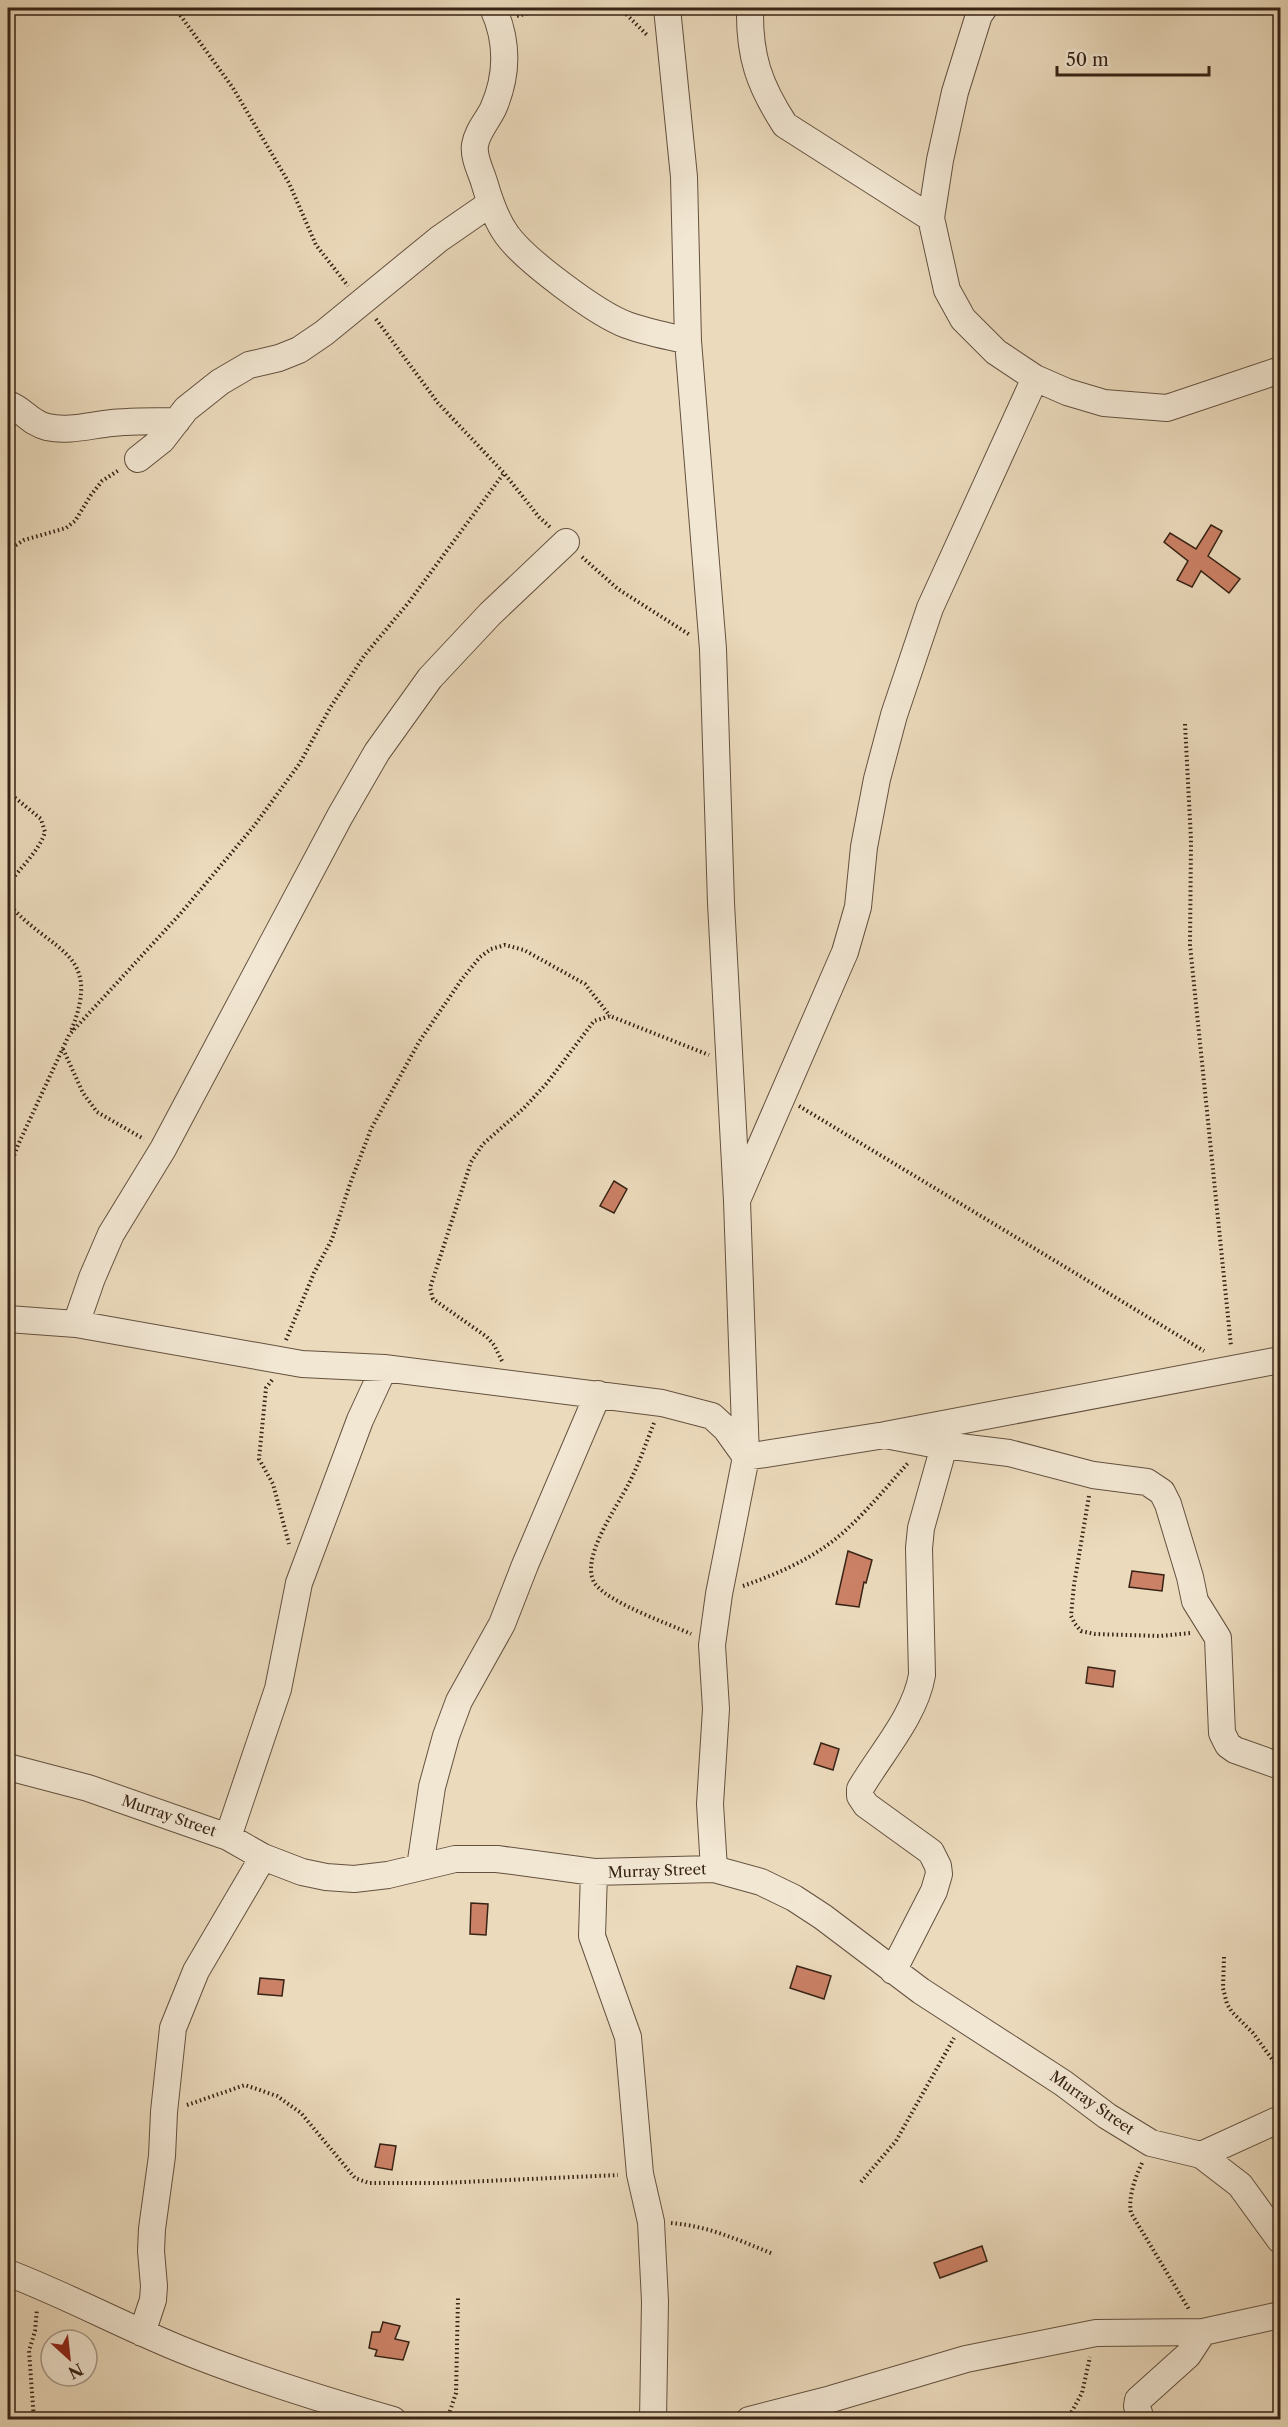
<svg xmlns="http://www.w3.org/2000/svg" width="1288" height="2427" font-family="'Libre Caslon Text',serif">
<rect width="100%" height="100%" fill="#ebdabc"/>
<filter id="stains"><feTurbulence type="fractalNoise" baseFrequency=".00333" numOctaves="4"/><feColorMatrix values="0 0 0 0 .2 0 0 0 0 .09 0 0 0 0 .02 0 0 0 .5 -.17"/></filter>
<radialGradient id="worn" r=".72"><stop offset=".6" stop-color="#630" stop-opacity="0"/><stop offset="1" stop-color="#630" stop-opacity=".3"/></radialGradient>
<path fill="#cb8166" stroke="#372315" stroke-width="1.5" d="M 1211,525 L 1222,531 L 1208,556 L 1240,579 L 1229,593 L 1201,571 L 1192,587 L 1177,580 L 1188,561 L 1164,542 L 1170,533 L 1196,549 Z
M 614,1181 L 627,1189 L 614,1213 L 600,1206 Z
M 848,1551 L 872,1560 L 866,1583 L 864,1582 L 859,1607 L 836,1604 Z
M 1132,1571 L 1164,1575 L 1162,1591 L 1129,1587 Z
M 1088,1667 L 1115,1671 L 1113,1687 L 1086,1683 Z
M 821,1743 L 839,1749 L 833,1770 L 814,1764 Z
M 471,1903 L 488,1904 L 486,1935 L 470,1934 Z
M 797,1966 L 831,1976 L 824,1999 L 790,1988 Z
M 260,1978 L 284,1980 L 282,1996 L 258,1994 Z
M 380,2144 L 396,2146 L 392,2170 L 375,2167 Z
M 982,2246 L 987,2261 L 940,2278 L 934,2263 Z
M 383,2322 L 400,2326 L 395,2339 L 409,2342 L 403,2360 L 375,2356 L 377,2350 L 369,2348 L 372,2332 L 380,2332 Z"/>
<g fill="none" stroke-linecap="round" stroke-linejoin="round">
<defs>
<path id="minor" d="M 493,8 C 508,41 508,75 493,109 C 487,121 477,132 475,145 C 473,158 482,173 485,185 C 490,202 496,220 507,235 C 525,260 597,314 627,325 C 646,332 668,336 688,341
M 667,8 L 684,177 L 688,341 L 713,649 L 721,903 L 737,1201 L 746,1457 L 719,1594 L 712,1645 L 716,1709 L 710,1804 L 714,1869
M 750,8 C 749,56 759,85 785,125 L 931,218
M 984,8 L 979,15 L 955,92 L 940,160 L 931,218 L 947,290 L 963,319 L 996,352 L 1035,378 L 1067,392 L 1104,403 L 1167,408 L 1280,370
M 8,404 C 23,409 30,423 47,427 C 68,432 91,425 112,423 C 133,421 155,421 177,421
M 138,459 L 162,440 L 186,409 L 220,382 L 249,365 L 279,358 L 299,350 L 324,333 L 439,239 L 491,203
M 738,1198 L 845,952 L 858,907 L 864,847 L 877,779 L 894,715 L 930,608 L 1035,378
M 8,1319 L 76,1324 L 302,1364 L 384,1368 L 662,1403 L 712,1416 L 726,1429 L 746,1457
M 76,1324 L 92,1278 L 111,1234 L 163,1149 L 340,816 L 377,752 L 430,678 L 490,614 L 566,542
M 885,1435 L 927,1443 L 1009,1453 L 1093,1475 L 1147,1482 L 1162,1492 L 1168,1504 L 1190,1577 L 1195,1601 L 1218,1638 L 1222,1733 L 1228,1745 L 1235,1750 L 1280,1766
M 746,1457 L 885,1435 L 1280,1360
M 8,1767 L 88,1788 L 228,1837 L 263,1857 L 302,1872 L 326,1877 L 354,1879 L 388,1875 L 455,1859 L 497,1859 L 594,1872 L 714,1869 L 761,1882 L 794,1898 L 823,1917 L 921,1991 L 1063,2083 L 1107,2116 L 1151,2143 L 1201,2155 L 1240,2185 L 1280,2240
M 228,1837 L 278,1689 L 299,1583 L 360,1420 L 384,1368
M 420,1867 L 432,1787 L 446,1736 L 459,1701 L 502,1624 L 525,1565 L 598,1394
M 594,1872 L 592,1936 L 628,2037 L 640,2174 L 651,2222 L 655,2301 L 653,2420
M 893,1971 L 934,1891 L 939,1874 L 938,1866 L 931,1852 L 866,1805 L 860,1796 L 860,1789 C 881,1753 915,1716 922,1675 L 919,1548 L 921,1528 L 944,1446
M 1201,2155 L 1280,2119
M 8,2273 C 66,2295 121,2325 180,2349 C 249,2377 320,2399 393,2420
M 142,2333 L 153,2300 L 154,2286 L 151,2251 L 152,2229 L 162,2156 L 164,2112 L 173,2028 L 196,1971 L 263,1857
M 749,2420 L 831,2399 L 966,2359 L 1096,2333 L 1203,2332 L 1280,2315
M 1141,2420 L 1137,2406 L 1138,2400 L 1188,2355 L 1203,2332"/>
</defs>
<use href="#minor" stroke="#64513f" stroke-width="28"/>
<path stroke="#372315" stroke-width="4" stroke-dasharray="1.5 3" stroke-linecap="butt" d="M 175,8 L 233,88 L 289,183 L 316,245 L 348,286
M 620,8 L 647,35
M 517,16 L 548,8
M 376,319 L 438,403 L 504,473 L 539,517 L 550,527
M 8,550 L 24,540 L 66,528 L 75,521 L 91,495 L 102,481 L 119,470
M 582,557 L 618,589 L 690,635
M 1185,724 L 1191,840 L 1190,945 L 1231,1346
M 8,792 L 41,819 L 45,832 C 40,850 19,869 8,885
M 8,903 C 50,953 104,950 71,1031
M 63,1049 L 83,1093 L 97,1112 L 144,1139
M 799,1106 L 1204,1351
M 8,1172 L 18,1145 L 69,1035 L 181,913 L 254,826 L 300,763 L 330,708 L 364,656 L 409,602 L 504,473
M 286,1340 L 314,1273 L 332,1239 L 350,1184 L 371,1129 L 419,1042 L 462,979 L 480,957 L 491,949 L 505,945 L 524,950 L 585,984 L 610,1016
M 502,1361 L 494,1345 L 487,1337 L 433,1299 L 430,1288 L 471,1162 L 483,1144 L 524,1108 L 547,1083 L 594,1021 L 610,1016 L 709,1055
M 272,1380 L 266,1388 L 259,1459 L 273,1484 L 289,1544
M 654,1423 C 646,1443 639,1464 629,1483 C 618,1506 577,1561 596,1585 C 612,1604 667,1623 691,1634
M 1089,1496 L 1074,1585 L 1071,1616 L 1075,1624 L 1081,1631 L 1095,1634 L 1160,1636 L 1191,1633
M 743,1586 C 780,1573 817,1557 847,1529 C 869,1509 889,1484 909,1462
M 1224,1957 L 1223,1988 L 1227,2004 L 1232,2012 L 1253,2033 L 1280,2070
M 187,2105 L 245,2085 L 277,2096 L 301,2113 L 355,2178 L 369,2183 L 442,2183 L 618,2175
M 1142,2163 C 1135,2178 1128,2197 1131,2213 L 1190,2311
M 861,2182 L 896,2141 L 954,2038
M 671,2223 C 708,2226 739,2240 773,2254
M 34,2420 L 29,2351 L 35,2331 L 37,2309
M 447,2420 L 456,2393 L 458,2298
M 1067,2420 L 1082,2393 L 1090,2357"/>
<use href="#minor" stroke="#f2e7d3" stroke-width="26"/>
</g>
<g text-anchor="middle" stroke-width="4.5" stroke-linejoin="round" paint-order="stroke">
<g font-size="15" fill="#372315" stroke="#f2e7d3">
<text transform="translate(169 1816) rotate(19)" y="5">Murray Street</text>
<text transform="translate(657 1871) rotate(-2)" y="5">Murray Street</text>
<text transform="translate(1092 2103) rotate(35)" y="5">Murray Street</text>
</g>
</g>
<rect width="1288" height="2427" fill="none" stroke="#ebdabc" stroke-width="30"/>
<rect x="9" y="9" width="1270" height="2409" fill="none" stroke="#372315" stroke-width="3"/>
<rect x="15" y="15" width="1258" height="2397" fill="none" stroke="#372315" stroke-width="1.5"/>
<g transform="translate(69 2358) rotate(153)"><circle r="28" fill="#f2e7d3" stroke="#a79987" stroke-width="1.5"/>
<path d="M0-4.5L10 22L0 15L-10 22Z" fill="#8f2418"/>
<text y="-9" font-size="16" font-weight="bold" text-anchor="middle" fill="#372315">N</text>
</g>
<path d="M1057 66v9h152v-9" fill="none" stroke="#372315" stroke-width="3"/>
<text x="1066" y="66" font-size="18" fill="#372315" stroke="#f2e7d3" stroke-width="4.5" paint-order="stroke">50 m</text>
<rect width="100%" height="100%" filter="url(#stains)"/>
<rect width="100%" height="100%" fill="url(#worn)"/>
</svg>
